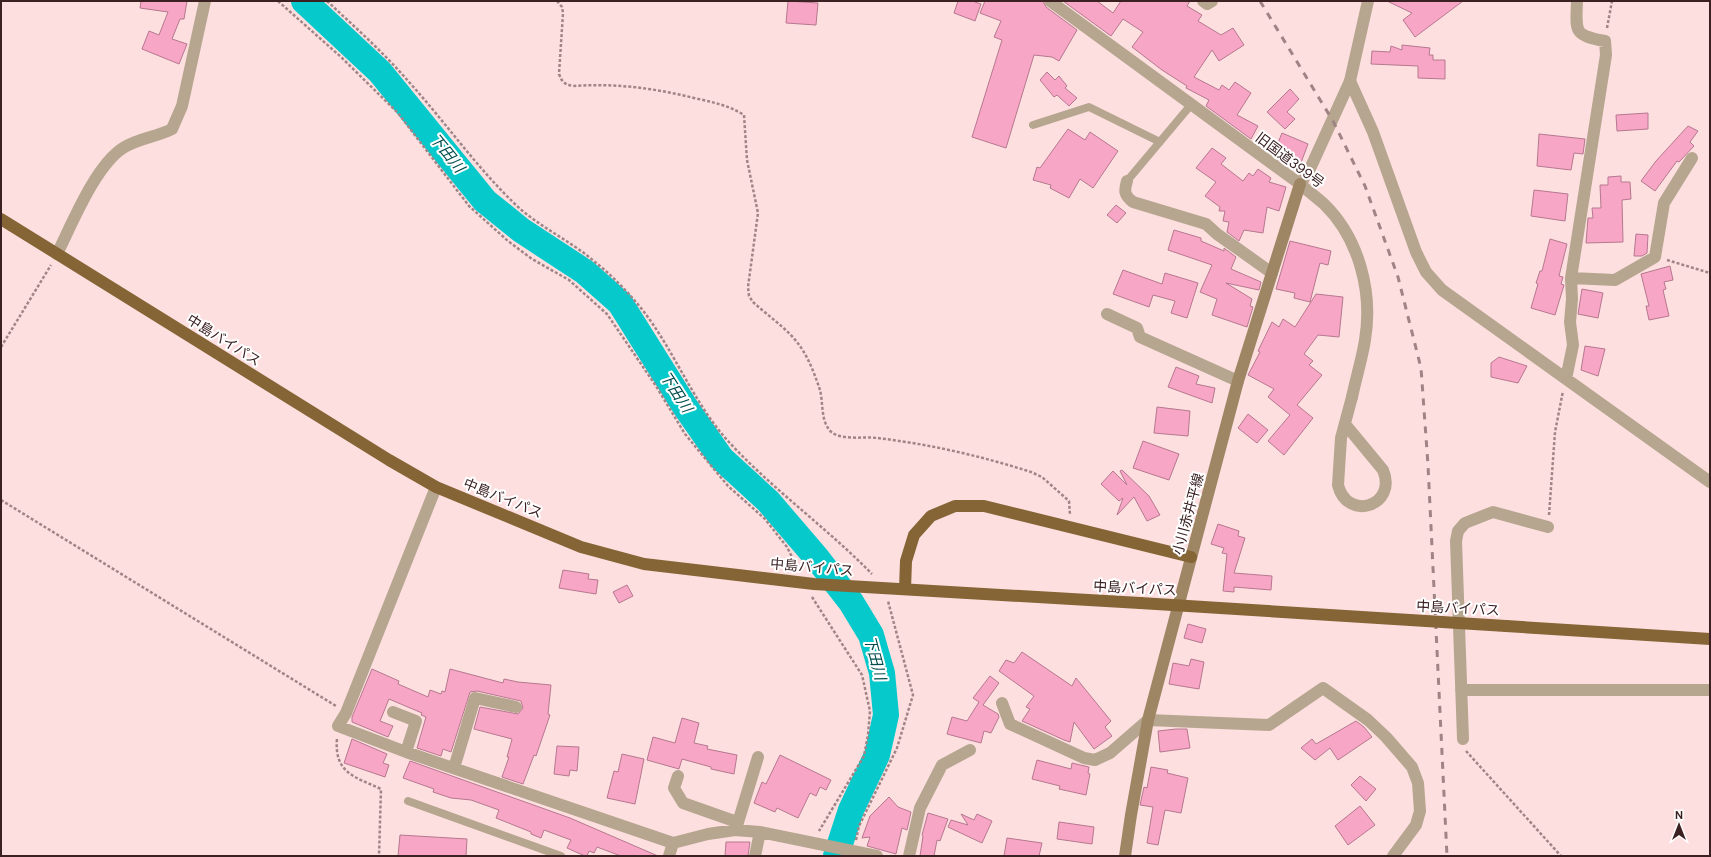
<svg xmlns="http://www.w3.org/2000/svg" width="1711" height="857" font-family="'DM Sans','Noto Sans JP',sans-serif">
<rect width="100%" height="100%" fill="#fddfe0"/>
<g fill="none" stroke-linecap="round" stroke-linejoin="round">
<path stroke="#06c9cb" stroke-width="26" d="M 304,1 L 380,72 L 485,201 L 521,230 L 585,272 L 620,303 L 684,405 L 721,458 L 768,501 L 816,557 L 851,602 L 871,635 L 882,673 L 886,715 L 877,755 L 851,810 L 836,856"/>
</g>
<path fill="#f8a6c5" stroke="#b6788f" d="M 141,1 L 187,1 L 184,19 L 180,19 L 172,39 L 187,44 L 179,64 L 142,49 L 149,31 L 159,35 L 168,12 L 140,8 Z
M 788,1 L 818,3 L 816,25 L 786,23 Z
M 958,1 L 972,1 L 981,4 L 975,21 L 954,13 Z
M 985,1 L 1043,1 L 1046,7 L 1077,30 L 1059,61 L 1052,57 L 1034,55 L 1006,148 L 972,137 L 1002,40 L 994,37 L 1001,21 L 980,13 Z
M 1063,1 L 1097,1 L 1113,13 L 1121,1 L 1190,1 L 1187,6 L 1202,15 L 1198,21 L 1221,35 L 1233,28 L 1244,45 L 1219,61 L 1212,50 L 1194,77 L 1219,90 L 1222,85 L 1229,90 L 1235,82 L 1251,93 L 1237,115 L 1258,126 L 1251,139 L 1206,106 L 1209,100 L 1186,88 L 1187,86 L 1162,70 L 1132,47 L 1143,32 L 1123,19 L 1111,36 Z
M 1387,1 L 1463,1 L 1415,37 L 1403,20 L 1412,13 Z
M 1402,45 L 1430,48 L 1429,55 L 1433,55 L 1433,60 L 1445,60 L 1445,79 L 1418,78 L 1418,66 L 1371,64 L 1372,51 L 1390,52 L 1391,46 L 1402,50 Z
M 1047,72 L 1055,80 L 1059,76 L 1067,86 L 1065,88 L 1077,98 L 1069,106 L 1057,95 L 1054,97 L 1040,80 Z
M 1290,89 L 1299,99 L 1287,112 L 1295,119 L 1285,129 L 1267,112 Z
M 1648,113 L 1648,129 L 1617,131 L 1616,115 Z
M 1688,126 L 1698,131 L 1690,142 L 1694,146 L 1679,162 L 1677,161 L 1655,191 L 1641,181 L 1656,161 Z
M 1068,129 L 1085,140 L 1090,132 L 1118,151 L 1093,188 L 1080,179 L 1069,198 L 1050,188 L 1051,185 L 1033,180 L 1037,167 L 1040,168 Z
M 1282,133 L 1308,144 L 1299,168 L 1281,161 L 1273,155 Z
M 1539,134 L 1585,139 L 1583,154 L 1574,153 L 1571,170 L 1537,166 Z
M 1212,148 L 1226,158 L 1221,164 L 1243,181 L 1249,173 L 1253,176 L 1258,169 L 1271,178 L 1269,182 L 1286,187 L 1279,211 L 1267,207 L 1263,233 L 1244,230 L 1239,241 L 1227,232 L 1229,222 L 1223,221 L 1225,211 L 1219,211 L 1220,207 L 1205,196 L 1216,182 L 1196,168 Z
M 1621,176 L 1621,182 L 1630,182 L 1631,199 L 1622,200 L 1623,242 L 1586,243 L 1588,218 L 1593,218 L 1592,208 L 1601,208 L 1600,185 L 1608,185 L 1608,177 Z
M 1534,190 L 1568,194 L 1565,221 L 1531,216 Z
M 1116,205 L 1126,213 L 1117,223 L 1107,215 Z
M 1174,230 L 1201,238 L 1201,241 L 1224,251 L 1224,248 L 1236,257 L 1231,269 L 1261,282 L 1259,290 L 1226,283 L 1252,299 L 1250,306 L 1253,307 L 1247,327 L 1212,315 L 1217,299 L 1200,292 L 1212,265 L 1168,250 Z
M 1636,234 L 1648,235 L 1647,253 L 1642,256 L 1634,256 Z
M 1550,239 L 1567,244 L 1559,276 L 1563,277 L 1561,284 L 1564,285 L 1555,315 L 1531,308 L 1538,284 L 1536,283 L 1540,271 L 1542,271 Z
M 1290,241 L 1331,251 L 1328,265 L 1320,263 L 1310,302 L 1294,298 L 1295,293 L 1276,289 Z
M 1670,266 L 1673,280 L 1664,282 L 1666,289 L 1663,290 L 1669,316 L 1649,320 L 1646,306 L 1649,306 L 1641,274 Z
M 1123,270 L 1162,284 L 1165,273 L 1198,283 L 1187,318 L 1171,313 L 1175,301 L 1153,295 L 1149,307 L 1113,294 Z
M 1582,289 L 1603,293 L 1598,318 L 1578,314 Z
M 1316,294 L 1343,297 L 1339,337 L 1318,335 L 1304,354 L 1313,361 L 1309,365 L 1322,375 L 1297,405 L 1313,418 L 1284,455 L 1268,441 L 1290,415 L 1268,397 L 1274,389 L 1248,375 L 1260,352 L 1258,351 L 1272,322 L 1279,327 L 1283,319 L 1295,327 Z
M 1585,346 L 1605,349 L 1598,376 L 1581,370 Z
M 1499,357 L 1527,366 L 1518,383 L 1491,377 L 1491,363 Z
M 1176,367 L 1199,376 L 1196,384 L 1215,388 L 1212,403 L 1168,387 Z
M 1157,407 L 1190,411 L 1188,436 L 1154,433 Z
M 1248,414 L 1268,430 L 1257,443 L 1238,428 Z
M 1143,441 L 1179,454 L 1169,480 L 1133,468 Z
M 1122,470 L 1149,496 L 1160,515 L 1147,521 L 1134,497 L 1117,515 L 1123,498 L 1119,501 L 1101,484 L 1113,471 L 1127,485 L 1120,471 Z
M 1218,524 L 1239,531 L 1238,536 L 1245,538 L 1234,573 L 1272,576 L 1271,590 L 1234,587 L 1234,592 L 1223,591 L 1227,554 L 1222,553 L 1224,548 L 1211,544 Z
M 563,570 L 589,574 L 588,579 L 598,580 L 596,594 L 559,588 Z
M 627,585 L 633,596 L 619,603 L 613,592 Z
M 1188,624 L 1206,629 L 1202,643 L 1184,638 Z
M 1022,652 L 1072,686 L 1076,678 L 1111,721 L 1105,727 L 1112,736 L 1094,749 L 1074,722 L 1070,742 L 1064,740 L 1022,721 L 1030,709 L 1026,707 L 1034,696 L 999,671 L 1006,660 L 1014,663 Z
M 1191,659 L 1204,662 L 1199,689 L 1169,684 L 1173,663 L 1189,666 Z
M 372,669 L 399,681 L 398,684 L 428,697 L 430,690 L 441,694 L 442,691 L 445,692 L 450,669 L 503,683 L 504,679 L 518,682 L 551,685 L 548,714 L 550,715 L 536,756 L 534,755 L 523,784 L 502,777 L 509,757 L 507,757 L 512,739 L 474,729 L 480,707 L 518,714 L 523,708 L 521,701 L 477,691 L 470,692 L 451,752 L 443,749 L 441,756 L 417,748 L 426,717 L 421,715 L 422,713 L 389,699 L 380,721 L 393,726 L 388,737 L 352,722 L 352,717 Z
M 990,676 L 999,683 L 983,705 L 998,714 L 999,717 L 991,733 L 984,731 L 981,743 L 947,734 L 952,717 L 967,721 L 979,702 L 973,698 Z
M 682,718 L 699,723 L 694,743 L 708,746 L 707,749 L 737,755 L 734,774 L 711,769 L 711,767 L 682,759 L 679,769 L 647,760 L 653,737 L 675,743 Z
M 1356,721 L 1364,727 L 1372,737 L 1338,760 L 1330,748 L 1315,760 L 1301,748 L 1312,739 L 1316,744 Z
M 1176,729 L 1187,729 L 1190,748 L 1160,752 L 1158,731 Z
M 352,739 L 387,754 L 383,763 L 389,765 L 385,777 L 344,763 Z
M 557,746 L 579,747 L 577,771 L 570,770 L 569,776 L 554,774 Z
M 622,754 L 644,759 L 635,804 L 607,798 L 614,771 L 618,772 Z
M 780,755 L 831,780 L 826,790 L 820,787 L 816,796 L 810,793 L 798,818 L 777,808 L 775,812 L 754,803 L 762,782 L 766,784 Z
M 1037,760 L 1071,769 L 1072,763 L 1089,767 L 1088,773 L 1090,774 L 1086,795 L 1059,789 L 1060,786 L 1032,779 Z
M 410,761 L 570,818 L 658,856 L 621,856 L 597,847 L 594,853 L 589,851 L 587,856 L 585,856 L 567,848 L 571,840 L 544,830 L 541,838 L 531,834 L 531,832 L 496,818 L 499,810 L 471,800 L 451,798 L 433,792 L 434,789 L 403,778 Z
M 1151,767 L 1168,770 L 1167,773 L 1188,778 L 1181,813 L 1165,810 L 1158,845 L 1147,843 L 1153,807 L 1140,805 L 1144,787 L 1147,788 Z
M 1360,776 L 1376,789 L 1366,801 L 1351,785 Z
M 889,797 L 898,807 L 911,812 L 907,830 L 902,828 L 896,854 L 867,846 L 870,837 L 862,838 L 870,816 Z
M 1360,806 L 1375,825 L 1348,845 L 1335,826 Z
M 928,813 L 948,819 L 940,841 L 937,840 L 934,856 L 920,856 L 923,836 L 922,835 Z
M 961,814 L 974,820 L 977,814 L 992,821 L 982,843 L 948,827 L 951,820 L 968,825 Z
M 1059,822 L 1094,827 L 1092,844 L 1057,839 Z
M 400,835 L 467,839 L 466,856 L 398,856 Z
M 1007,838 L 1042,843 L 1039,856 L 1004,856 Z
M 726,842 L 750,842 L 748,856 L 725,856 Z"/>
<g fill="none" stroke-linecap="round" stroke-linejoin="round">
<path stroke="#a18586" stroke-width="2.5" stroke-dasharray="3 2" stroke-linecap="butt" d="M 278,1 L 341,57 L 398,113 L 469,206 L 508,241 L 532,259 L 569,280 L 607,314 L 656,386 L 685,434 L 728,486 L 765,519 L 787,547 L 798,569
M 327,1 C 355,27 384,53 409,82 C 446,123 477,168 517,206 C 541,228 571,241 595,262 C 609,273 623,287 635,301 C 672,343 690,399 728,441 C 772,489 826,527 872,574
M 557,1 L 562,7 L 563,13 L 559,74 C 562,82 564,84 573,86 C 614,83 654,88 694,98 C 712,102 728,105 744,115 L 747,160 L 758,213 L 748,287 L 749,296 L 753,302 C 768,316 788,329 800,346 C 809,359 815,375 820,390 C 823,401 821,418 828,428 C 836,442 864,436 877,438 C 929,444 981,456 1031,472 L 1042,477 L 1069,501 L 1070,515
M 1607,28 L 1612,1
M 1667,260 L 1710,273
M 1,347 L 51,265
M 1,500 L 336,706
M 1549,515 L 1555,432 L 1563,391
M 812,597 L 862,675 L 870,711 L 868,735 L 864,756 L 819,831
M 337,739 C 334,773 355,777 381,789 L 379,856
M 1466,751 L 1561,856
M 856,840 L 859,826 L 897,748 L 913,695 L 888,601"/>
<path stroke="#b7a68f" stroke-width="8" d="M 1033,125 L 1089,107 L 1160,142
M 1127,181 L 1190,106
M 408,801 L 561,856"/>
<path stroke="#b7a68f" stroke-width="12" d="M 1203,1 L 1207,4 L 1212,1
M 1350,81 L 1373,132 L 1416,252 L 1426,272 L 1442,290 L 1710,482
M 1127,181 C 1124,191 1124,195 1133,202 L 1206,224 L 1217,234 L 1272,273
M 57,254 C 72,224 95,166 123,148 C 138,138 157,137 172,129 L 182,106 L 205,1
M 1571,278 L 1615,280 L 1655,257 L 1664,203 L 1692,158
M 1107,314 L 1137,328 L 1140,337 L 1238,381
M 1566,379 L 1573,345 L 1570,322 L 1572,299 L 1571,278 L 1606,55 L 1605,41 C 1573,35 1576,32 1577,1
M 1345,424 L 1383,470 C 1398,506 1347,522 1338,485 L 1341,438 L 1352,397
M 436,487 L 346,713 L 338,726 L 406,752 L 673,843
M 1461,690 L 1710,690
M 1002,703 L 1010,724 L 1084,758 L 1095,760 L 1110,753 L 1148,720 L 1269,725 L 1323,688 L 1368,720 L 1386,737 L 1412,767 L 1418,783 L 1420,811 L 1416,825 L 1393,856
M 393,712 L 416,721 L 406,752
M 1463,739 L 1456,541 L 1458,531 L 1465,523 L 1493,512 L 1548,527
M 454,768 L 475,698 L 516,707
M 678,776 L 674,788 L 683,803 L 737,822
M 736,829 L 758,757
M 669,856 L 673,843 L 708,834 L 735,830 L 760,832 L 877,856
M 755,856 L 760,832
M 909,856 L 920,808 L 942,765 L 970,750"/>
<path stroke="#b7a68f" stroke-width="12" d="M 1050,1 L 1300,184 C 1308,191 1316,197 1324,204 C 1359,238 1373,292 1365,340 C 1362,359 1356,378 1352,397
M 1300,184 L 1309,171 L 1350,81 L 1368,1"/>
<path stroke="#9e8664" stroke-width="12" d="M 1125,856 L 1131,815 L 1148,720 L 1238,381 L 1300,184"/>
<path stroke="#856535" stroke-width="12" d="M 1,219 L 389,460 L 436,487 L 581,547 L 644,564 L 814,584 L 1140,603
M 905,589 L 906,561 L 914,535 L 931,516 L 955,506 L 984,506 L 1191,557
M 1506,626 L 1710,639"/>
<path stroke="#a08485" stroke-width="3" stroke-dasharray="7 7" stroke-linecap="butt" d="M 1260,1 L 1333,121 L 1365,186 L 1398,277 L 1421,368 L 1428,465 L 1447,856"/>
<path stroke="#856535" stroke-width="12" d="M 1140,603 L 1506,626"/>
</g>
<g text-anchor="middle" stroke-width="4" stroke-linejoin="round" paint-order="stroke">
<g font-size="14" fill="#3b2122" stroke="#fff">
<text transform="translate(1290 160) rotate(37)" y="5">旧国道399号</text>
<text transform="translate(224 340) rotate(32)" y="5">中島バイパス</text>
<text transform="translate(503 498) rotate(22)" y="5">中島バイパス</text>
<text transform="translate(1188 514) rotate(-75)" y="5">小川赤井平線</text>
<text transform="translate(812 567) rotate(5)" y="5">中島バイパス</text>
<text transform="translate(1135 588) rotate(3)" y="5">中島バイパス</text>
<text transform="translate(1458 608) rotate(3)" y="5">中島バイパス</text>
</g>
<g font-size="15" font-style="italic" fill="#024c4d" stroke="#fff">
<text transform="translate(447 153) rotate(51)" y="5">下田川</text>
<text transform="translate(676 392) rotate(57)" y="5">下田川</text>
<text transform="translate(875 658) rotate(75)" y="5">下田川</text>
</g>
</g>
<rect width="1711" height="857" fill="none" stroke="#3b2122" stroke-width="4"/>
<g transform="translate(1679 825)" stroke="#ffffff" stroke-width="3" paint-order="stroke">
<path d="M0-3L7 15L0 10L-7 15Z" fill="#3b2122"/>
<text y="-6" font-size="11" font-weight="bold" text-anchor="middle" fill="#3b2122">N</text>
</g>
</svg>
